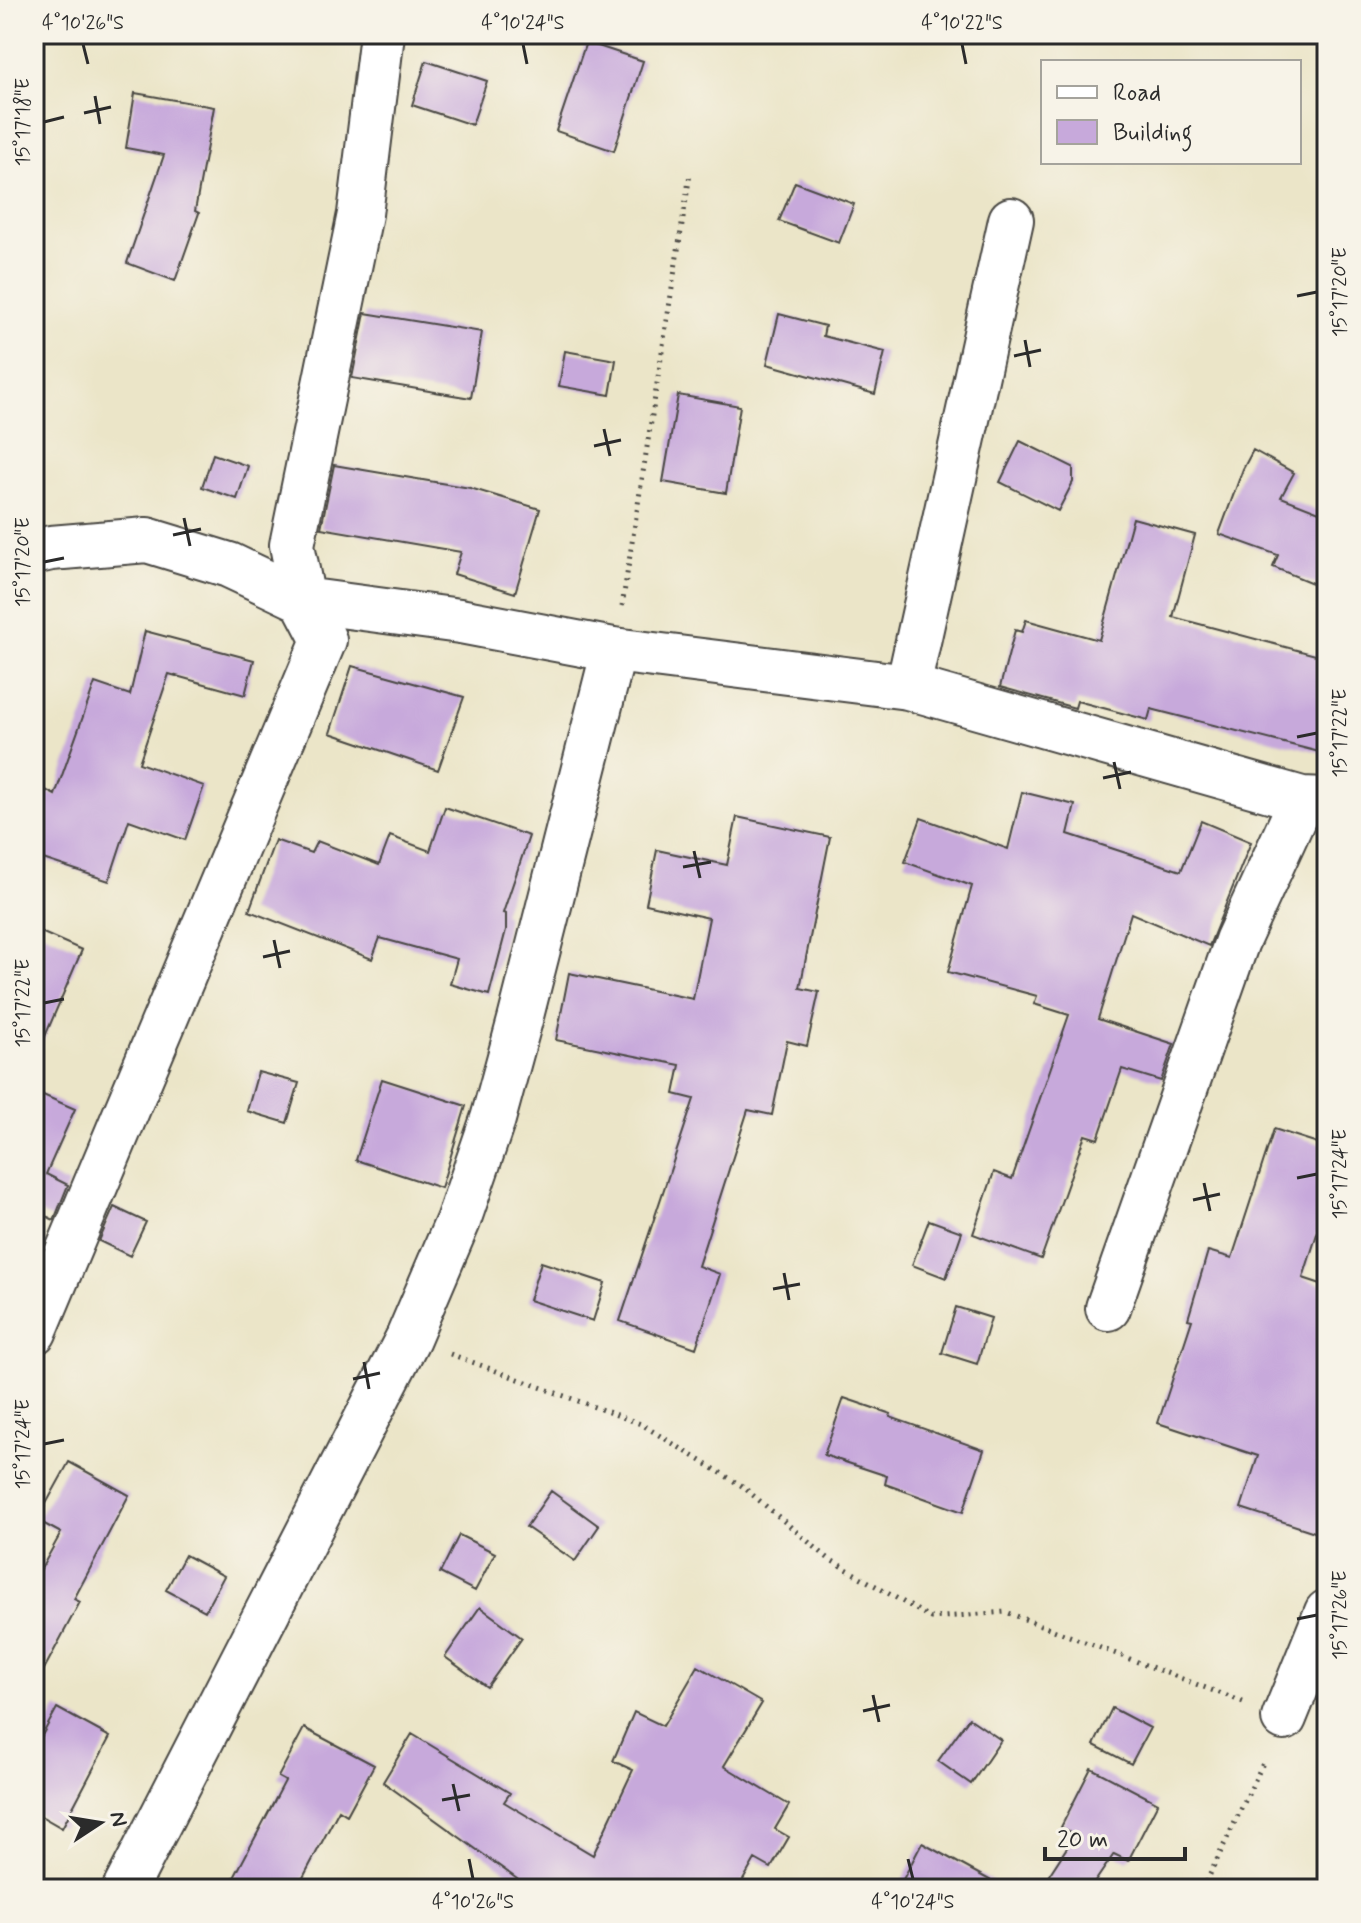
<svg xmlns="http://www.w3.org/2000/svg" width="1361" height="1923" font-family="Mynerve,sans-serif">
<rect width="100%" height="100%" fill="#f7f3e8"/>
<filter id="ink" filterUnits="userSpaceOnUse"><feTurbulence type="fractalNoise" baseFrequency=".0125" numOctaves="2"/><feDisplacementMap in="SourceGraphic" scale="16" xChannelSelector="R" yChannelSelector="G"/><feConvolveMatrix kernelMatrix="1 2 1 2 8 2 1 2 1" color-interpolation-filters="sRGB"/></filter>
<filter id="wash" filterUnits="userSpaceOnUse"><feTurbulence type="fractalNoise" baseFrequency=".006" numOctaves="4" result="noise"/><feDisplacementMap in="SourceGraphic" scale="32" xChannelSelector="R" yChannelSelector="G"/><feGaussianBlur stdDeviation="1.8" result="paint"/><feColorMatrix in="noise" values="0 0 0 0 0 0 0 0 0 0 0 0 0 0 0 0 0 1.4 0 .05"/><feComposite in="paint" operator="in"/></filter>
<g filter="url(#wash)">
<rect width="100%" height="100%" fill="#ebe5c8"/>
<g id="blocks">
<path fill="#c7a9db" d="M 586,42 L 643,61 L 614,151 L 556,131 Z
M 426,61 L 487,81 L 472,125 L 412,105 Z
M 135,93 L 214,107 L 195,211 L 199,213 L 175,281 L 127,263 L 164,155 L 126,148 Z
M 795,182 L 854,204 L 839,243 L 779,221 Z
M 365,313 L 482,332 L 471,398 L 352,378 Z
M 779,314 L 825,326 L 823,336 L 885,352 L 875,394 L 767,364 Z
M 565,351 L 616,360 L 610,395 L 559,386 Z
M 678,395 L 740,406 L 726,493 L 663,482 Z
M 1020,441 L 1073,467 L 1073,482 L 1058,511 L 1000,482 Z
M 1253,450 L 1294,473 L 1281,497 L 1327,515 L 1327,589 L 1273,567 L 1278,555 L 1219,534 L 1243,469 Z
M 213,454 L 248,466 L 237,499 L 202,487 Z
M 334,465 L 470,488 L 540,509 L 515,593 L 454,574 L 461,552 L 321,528 Z
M 1133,518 L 1195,535 L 1173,617 L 1327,658 L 1327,754 L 1151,709 L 1148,720 L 1077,701 L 1075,708 L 1000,687 L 1015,630 L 1022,632 L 1026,620 L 1099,640 Z
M 145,631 L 254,660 L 245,695 L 169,674 L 139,763 L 204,786 L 185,840 L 129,820 L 109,881 L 34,856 L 34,784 L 55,795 L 95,683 L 130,695 Z
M 352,666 L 464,697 L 438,770 L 330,733 Z
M 1022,792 L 1075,805 L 1068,834 L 1181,871 L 1201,821 L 1251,842 L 1209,946 L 1131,913 L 1098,1019 L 1174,1044 L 1161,1081 L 1122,1069 L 1098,1139 L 1085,1135 L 1041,1259 L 973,1234 L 994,1172 L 1012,1179 L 1069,1015 L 1034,1004 L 1037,996 L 948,972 L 972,886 L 905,862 L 921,818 L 1008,849 Z
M 445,807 L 529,836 L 503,913 L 506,914 L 506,930 L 489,995 L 450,984 L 457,959 L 380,938 L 372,959 L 249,911 L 275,840 L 311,853 L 317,841 L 379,865 L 390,836 L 430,851 Z
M 737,817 L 830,837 L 800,988 L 819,992 L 807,1046 L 787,1041 L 772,1115 L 748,1110 L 698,1266 L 720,1274 L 696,1348 L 620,1321 L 694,1099 L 674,1094 L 680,1065 L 556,1040 L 569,973 L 693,999 L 709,918 L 646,904 L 657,850 L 727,865 Z
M 34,929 L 82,950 L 34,1062 Z
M 258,1072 L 299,1083 L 287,1123 L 247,1111 Z
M 382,1079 L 466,1106 L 441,1188 L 356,1160 Z
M 34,1091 L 75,1109 L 46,1174 L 68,1185 L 54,1220 L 34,1210 Z
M 1274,1129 L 1327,1146 L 1327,1202 L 1303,1278 L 1327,1286 L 1327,1536 L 1241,1508 L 1258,1456 L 1158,1423 L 1192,1320 L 1188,1319 L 1208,1251 L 1232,1258 Z
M 114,1207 L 146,1222 L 130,1256 L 99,1241 Z
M 929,1220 L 962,1232 L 946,1278 L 912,1265 Z
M 541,1262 L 605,1283 L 593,1321 L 529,1300 Z
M 956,1307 L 991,1318 L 977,1364 L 942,1353 Z
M 844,1398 L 891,1414 L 890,1417 L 984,1450 L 963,1512 L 885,1484 L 887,1476 L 824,1455 Z
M 69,1462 L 129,1495 L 74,1599 L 80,1602 L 34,1688 L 34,1577 L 36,1578 L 61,1533 L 37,1520 Z
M 551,1491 L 599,1526 L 575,1561 L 526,1527 Z
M 459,1535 L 495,1553 L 475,1591 L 440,1573 Z
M 185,1555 L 224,1576 L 205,1611 L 166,1590 Z
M 480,1607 L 522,1638 L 487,1687 L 445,1657 Z
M 698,1666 L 762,1703 L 724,1766 L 789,1805 L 775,1829 L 789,1837 L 771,1868 L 755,1859 L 738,1889 L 531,1889 L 383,1782 L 412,1734 L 510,1793 L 504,1802 L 593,1855 L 633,1770 L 613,1761 L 634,1712 L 663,1726 Z
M 57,1708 L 110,1737 L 62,1828 L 34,1812 L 34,1750 Z
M 1112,1708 L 1150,1728 L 1131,1764 L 1094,1745 Z
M 969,1718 L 1001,1740 L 971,1784 L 938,1761 Z
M 304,1728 L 374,1765 L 347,1815 L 339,1810 L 297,1889 L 228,1889 L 285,1781 L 278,1777 Z
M 1091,1768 L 1158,1803 L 1128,1861 L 1114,1854 L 1090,1889 L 1040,1889 L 1075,1835 L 1061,1827 Z
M 922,1843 L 1006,1889 L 898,1889 Z"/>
</g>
</g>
<g filter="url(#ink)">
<use href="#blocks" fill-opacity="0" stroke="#484743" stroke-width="2"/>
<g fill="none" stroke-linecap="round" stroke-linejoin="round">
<defs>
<path id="minor" d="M 34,552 L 51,548 L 147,540 L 229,565 L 303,600 L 460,621 L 614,650 L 908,687 L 1302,799 L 1327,800
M 908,687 L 1011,220
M 1108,1308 L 1237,941 L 1302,799
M 34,1332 L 324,640 L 303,600 L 292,545 L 360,214 L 382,34
M 1284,1718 L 1327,1612
M 125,1889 L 408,1338 L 458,1221 L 493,1119 L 520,1020 L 614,650"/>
</defs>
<use href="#minor" stroke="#484743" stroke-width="48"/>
<path stroke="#484743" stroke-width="5" stroke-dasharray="2 6" stroke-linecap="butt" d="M 927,34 L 928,34
M 622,606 L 690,174
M 450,1354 L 641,1424 L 742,1486 L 829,1559 L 931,1618 L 1006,1612 L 1243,1702
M 1203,1889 L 1265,1759"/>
<use href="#minor" stroke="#fff" stroke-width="44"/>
</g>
</g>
<path fill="none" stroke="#2b2b2b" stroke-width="3" d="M 83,44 L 88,64M 523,44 L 527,64M 962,44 L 966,64M 95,96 L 100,124M 84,113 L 111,107M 44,122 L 64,117M 1297,296 L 1317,292M 1025,340 L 1030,367M 1014,356 L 1041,350M 604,429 L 610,456M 594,446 L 621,440M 184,518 L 190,546M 173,535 L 201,529M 44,562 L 64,558M 1297,737 L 1317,733M 1114,762 L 1120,789M 1103,778 L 1131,772M 694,851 L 700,878M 683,867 L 711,862M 274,940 L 280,968M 263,957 L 290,951M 44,1003 L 64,999M 1297,1178 L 1317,1174M 1204,1183 L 1210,1211M 1193,1200 L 1220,1194M 784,1273 L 789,1300M 773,1289 L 800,1284M 364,1362 L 369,1389M 353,1379 L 380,1373M 44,1444 L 64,1440M 1297,1619 L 1317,1615M 873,1695 L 879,1722M 863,1711 L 890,1705M 453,1784 L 459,1811M 442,1800 L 470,1795M 469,1859 L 473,1879M 908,1859 L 913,1879"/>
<rect width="1361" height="1923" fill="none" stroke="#f7f3e8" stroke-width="88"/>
<rect x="1041" y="60" width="260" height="104" fill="#f7f3e8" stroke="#a5a39c" stroke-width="2"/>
<rect x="1057" y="86" width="40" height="12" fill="#ffffff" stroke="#a5a39c" stroke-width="2"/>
<text x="1113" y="100" font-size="24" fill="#2b2b2b">Road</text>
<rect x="1057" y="120" width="40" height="24" fill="#c7a9db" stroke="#a5a39c" stroke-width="2"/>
<text x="1113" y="140" font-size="24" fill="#2b2b2b">Building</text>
<g transform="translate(100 1823) rotate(78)" stroke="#f7f3e8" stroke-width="6" paint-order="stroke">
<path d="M0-6L14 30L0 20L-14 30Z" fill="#2b2b2b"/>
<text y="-12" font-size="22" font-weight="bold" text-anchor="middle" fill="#2b2b2b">N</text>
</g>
<path d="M1045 1847v12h140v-12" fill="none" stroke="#2b2b2b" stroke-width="4"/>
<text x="1057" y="1847" font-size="24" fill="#2b2b2b" stroke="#f7f3e8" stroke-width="6" paint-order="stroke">20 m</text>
<rect x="44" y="44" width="1273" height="1835" fill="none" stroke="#2b2b2b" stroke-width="3"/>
<g font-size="20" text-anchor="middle" fill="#2b2b2b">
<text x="83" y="29">4°10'26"S</text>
<text x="523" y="29">4°10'24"S</text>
<text x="962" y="29">4°10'22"S</text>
<text transform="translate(22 122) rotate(-90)" y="7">15°17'18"E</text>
<text transform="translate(1339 292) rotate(-90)" y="7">15°17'20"E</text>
<text transform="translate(22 562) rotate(-90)" y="7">15°17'20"E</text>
<text transform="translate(1339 733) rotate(-90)" y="7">15°17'22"E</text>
<text transform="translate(22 1003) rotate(-90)" y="7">15°17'22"E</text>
<text transform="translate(1339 1174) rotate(-90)" y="7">15°17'24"E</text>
<text transform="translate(22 1444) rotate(-90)" y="7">15°17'24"E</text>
<text transform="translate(1339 1615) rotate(-90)" y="7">15°17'26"E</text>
<text x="473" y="1908">4°10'26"S</text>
<text x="913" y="1908">4°10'24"S</text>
</g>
</svg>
